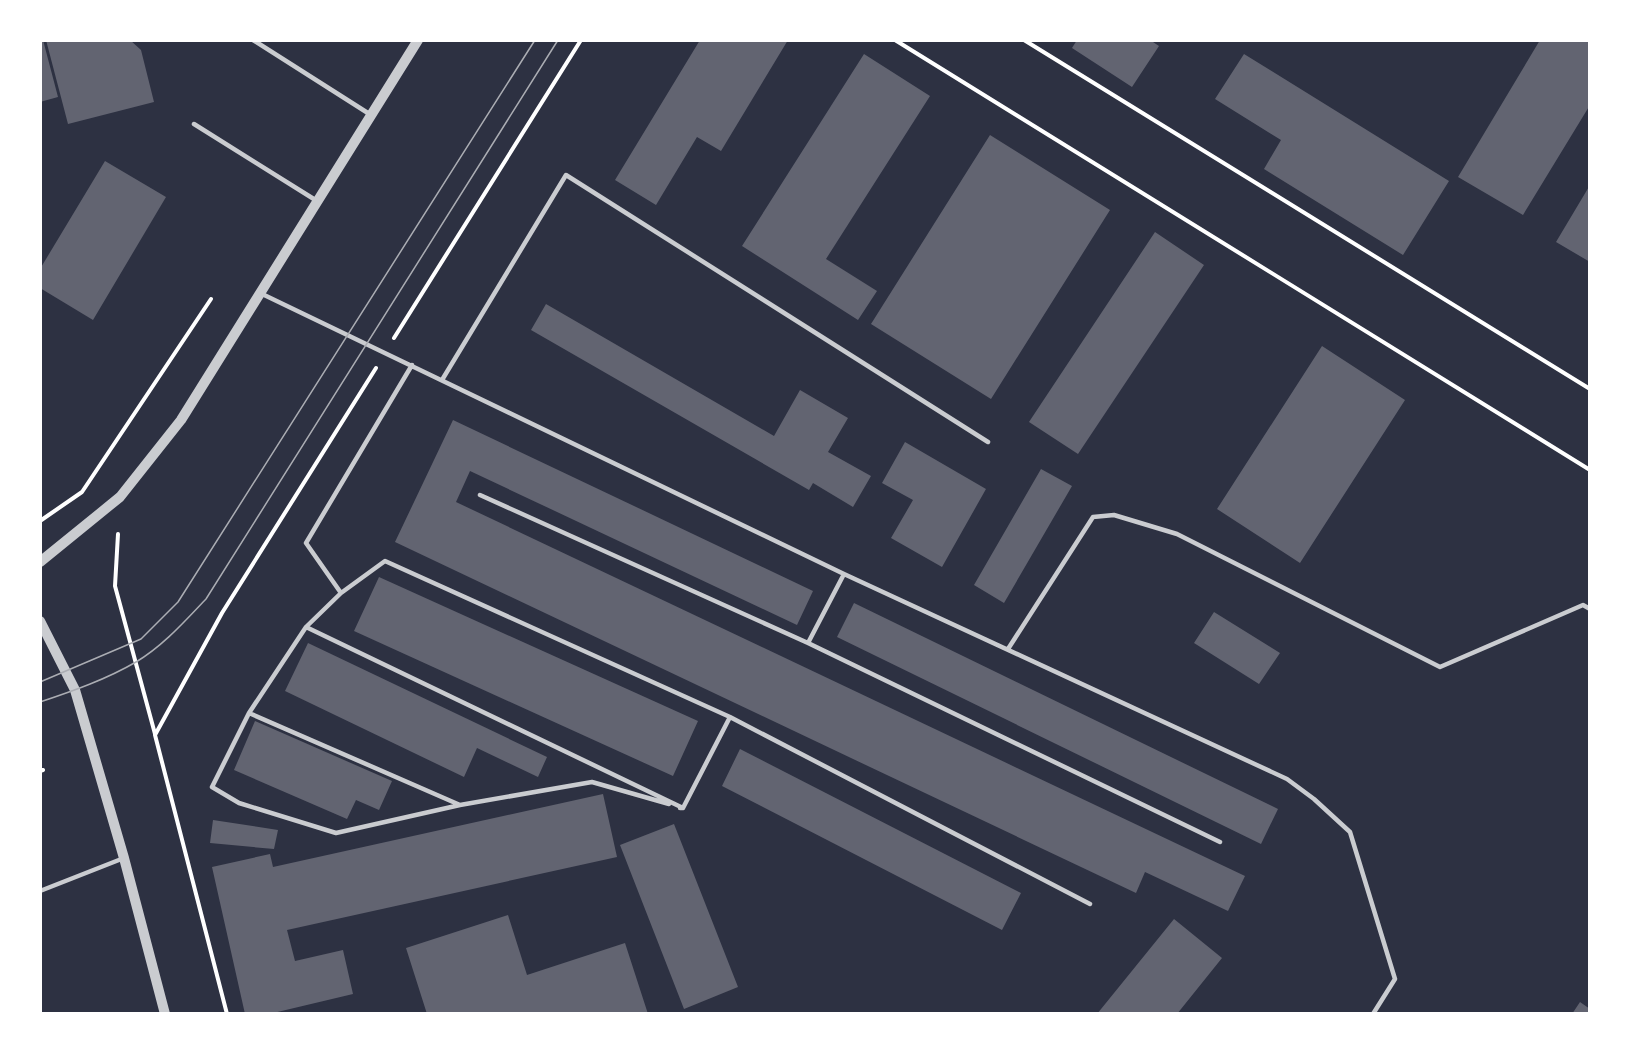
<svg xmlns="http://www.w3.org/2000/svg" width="1630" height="1054" font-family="'Roboto Serif',serif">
<rect width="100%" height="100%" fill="#2d3142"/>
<path fill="#626471" d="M 40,40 L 43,40 L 58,97 L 40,102 Z
M 46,40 L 130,40 L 141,50 L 154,102 L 68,124 Z
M 700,40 L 788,40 L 721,151 L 697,137 L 656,205 L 615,180 Z
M 1077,40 L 1150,40 L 1159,46 L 1132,87 L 1072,48 Z
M 1540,40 L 1590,40 L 1590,105 L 1523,215 L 1458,177 Z
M 864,54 L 930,96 L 826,259 L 877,291 L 858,320 L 742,246 Z
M 1244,54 L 1449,181 L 1403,255 L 1264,169 L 1281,140 L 1215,99 Z
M 990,135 L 1110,210 L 991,399 L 871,324 Z
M 105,161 L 166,197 L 93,320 L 40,288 L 40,269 Z
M 1590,185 L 1590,262 L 1556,242 Z
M 1155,232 L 1204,265 L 1078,454 L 1029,422 Z
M 546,304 L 774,436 L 800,390 L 848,418 L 828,452 L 871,476 L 853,507 L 813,483 L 809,490 L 531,330 Z
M 1322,346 L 1405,400 L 1300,563 L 1217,509 Z
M 453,420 L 813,591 L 797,625 L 470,471 L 456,502 L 1245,876 L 1228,911 L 1145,872 L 1136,893 L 395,542 Z
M 905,442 L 986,489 L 942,567 L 891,538 L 913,500 L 882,483 Z
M 1041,469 L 1072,486 L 1004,603 L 974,585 Z
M 379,577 L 698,721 L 673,776 L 354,631 Z
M 854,603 L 1278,809 L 1261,844 L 837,637 Z
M 1214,612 L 1280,653 L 1259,684 L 1194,643 Z
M 308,643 L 547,757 L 538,777 L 477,748 L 464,777 L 285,691 Z
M 255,721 L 392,781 L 379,810 L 356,800 L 347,819 L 234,770 Z
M 740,749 L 1021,893 L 1002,930 L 722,786 Z
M 603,794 L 617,857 L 287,930 L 295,961 L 343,950 L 353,994 L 269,1014 L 245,1014 L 212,867 L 270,854 L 273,867 Z
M 213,820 L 278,830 L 274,849 L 210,843 Z
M 674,824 L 738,987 L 684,1009 L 620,845 Z
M 508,915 L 527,975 L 625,943 L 648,1014 L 427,1014 L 406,948 Z
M 1174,919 L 1222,958 L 1177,1014 L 1097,1014 Z
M 1580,1002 L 1590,1009 L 1590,1014 L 1572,1014 Z"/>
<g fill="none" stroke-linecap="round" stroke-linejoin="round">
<path stroke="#fff" stroke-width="4" d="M 895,40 L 1590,470
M 1024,40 L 1590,389
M 394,338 L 581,40
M 40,521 L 82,492 L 211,299
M 118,534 L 115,586 L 155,734
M 40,771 L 43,770
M 227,1014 L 155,735 L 222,613 L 376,368"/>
<path stroke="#caccd0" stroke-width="4.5" d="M 253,40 L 371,115
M 194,124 L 317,201
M 260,293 L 844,574 L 1287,779 L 1314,799 L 1350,832 L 1395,979 L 1373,1014
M 412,365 L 306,543 L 341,593 L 306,627 L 683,808
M 442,380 L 566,175 L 988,442
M 480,495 L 808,643 L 1220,842
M 341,593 L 385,561 L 730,717 L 1090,904
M 306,627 L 249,713 L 460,805
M 808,643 L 844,574
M 1008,649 L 1093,517 L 1114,515 L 1177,534 L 1440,667 L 1583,605 L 1590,609
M 249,713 L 212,787 L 239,803 L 336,833 L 460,805 L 592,782 L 669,804
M 680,808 L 683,808 L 730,717
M 40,891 L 124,858"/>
<path stroke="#caccd0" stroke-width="10" d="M 40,562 L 120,497 L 181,420 L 418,40
M 40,621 L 75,690 L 124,858 L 165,1014"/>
<path stroke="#abadb3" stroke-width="1.5" d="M 40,682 L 141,639 L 178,602 L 535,40
M 40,702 C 73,691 107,679 136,662 C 163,646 185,621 206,599 L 558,40"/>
</g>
<rect width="1630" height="1054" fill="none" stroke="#ffffff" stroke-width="84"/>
</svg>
